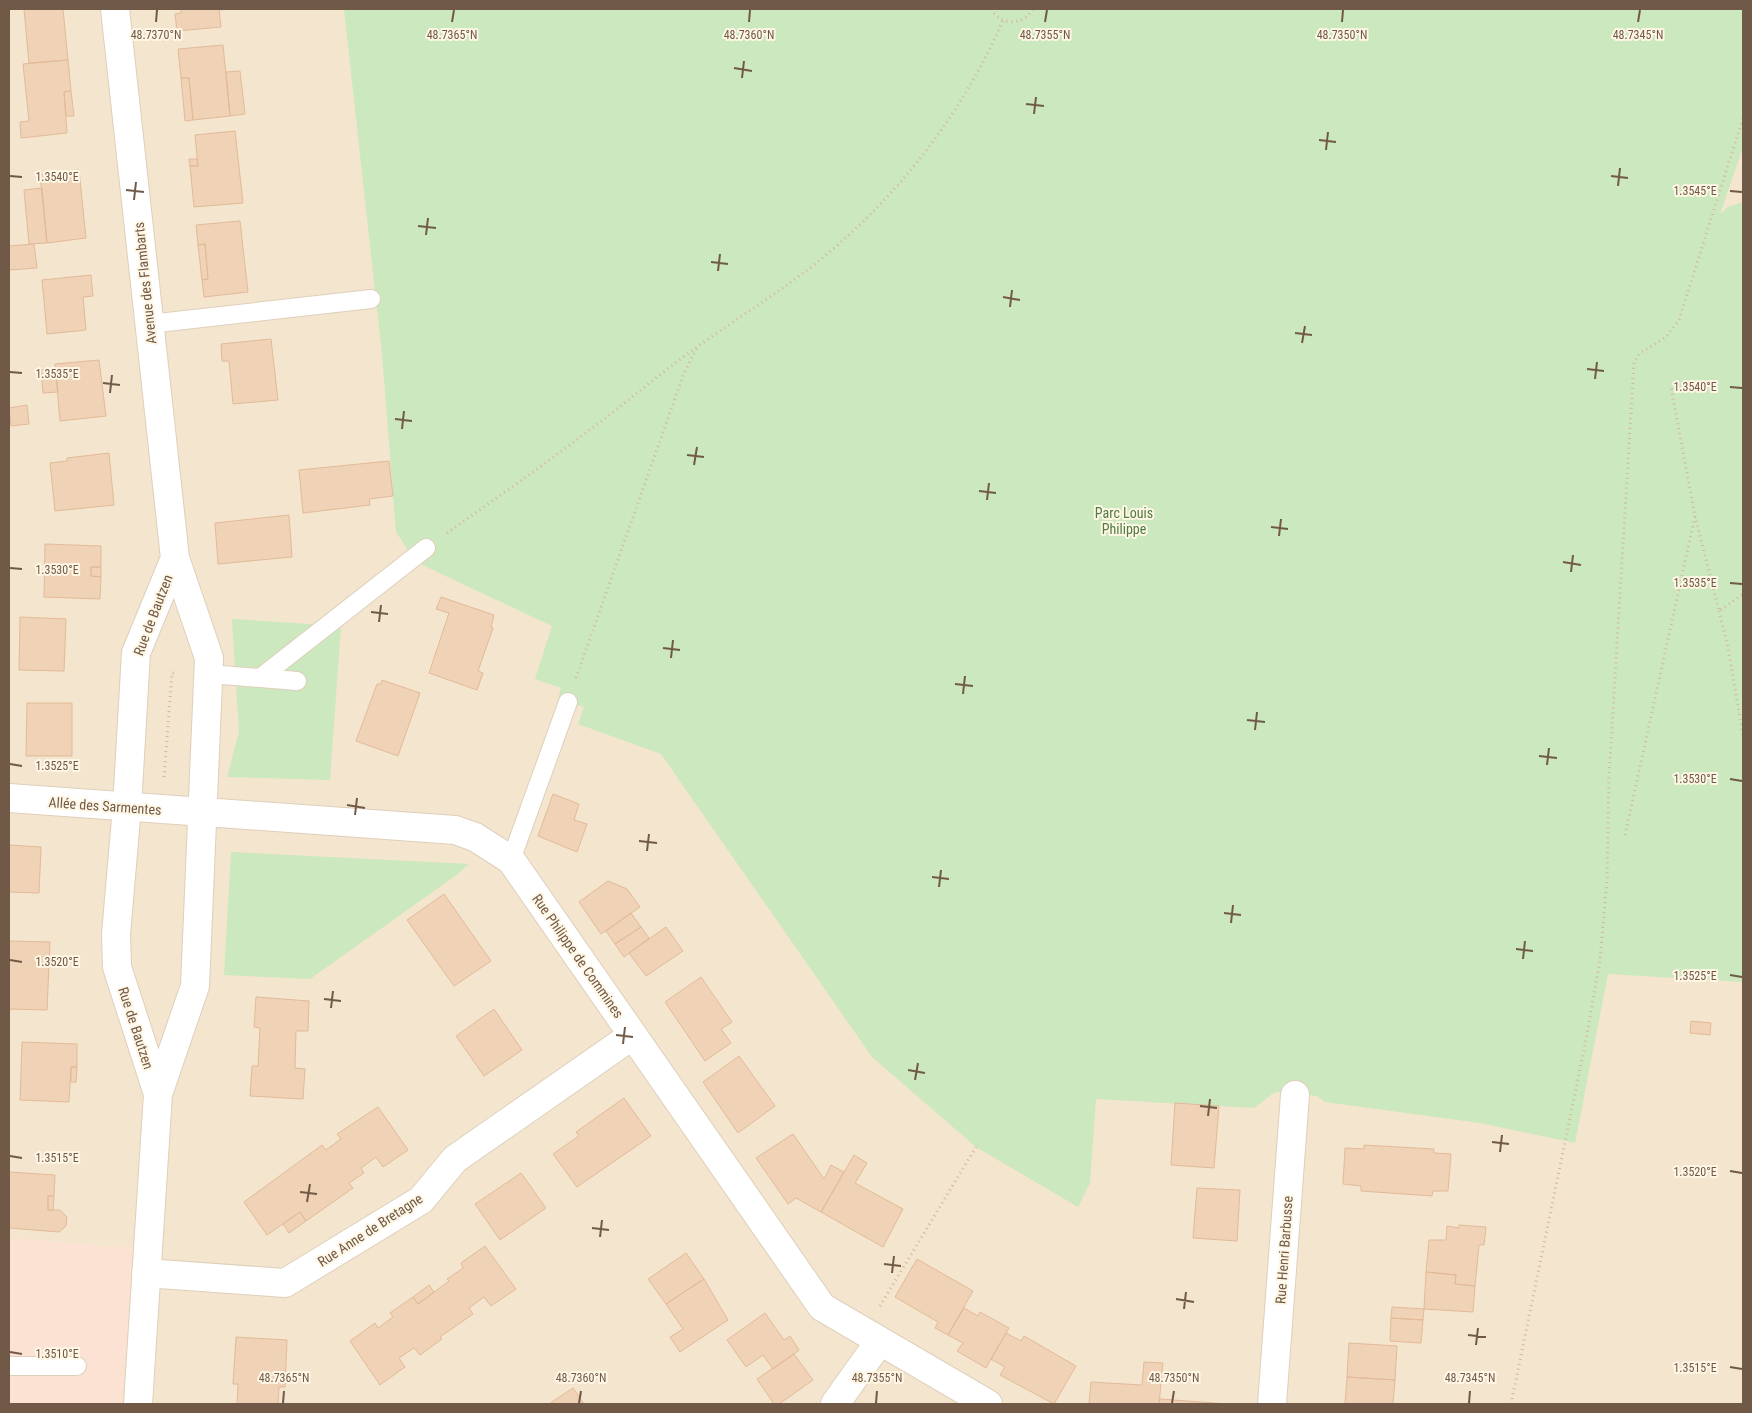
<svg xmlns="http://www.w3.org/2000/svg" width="1752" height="1413" font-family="'Roboto Condensed',sans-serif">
<rect width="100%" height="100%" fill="#fcf3df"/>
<path fill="#f3e5ce" d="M 9,9 L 1743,9 L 1743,1404 L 9,1404 Z"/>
<path fill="#fce2d2" d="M 9,1238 L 133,1248 L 122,1404 L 9,1404 Z"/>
<path fill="#cce8be" d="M 344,9 L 1743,9 L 1743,147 L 1720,214 L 1728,207 L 1743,202 L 1743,982 L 1608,974 L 1575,1143 L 1480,1123 L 1325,1102 L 1317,1096 L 1275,1092 L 1254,1108 L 1096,1099 L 1090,1183 L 1078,1207 L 976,1147 L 872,1057 L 661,754 L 578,724 L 584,707 L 558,699 L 561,688 L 535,679 L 552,626 L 416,562 L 396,532 L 382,354 Z
M 232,619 L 341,626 L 330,780 L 227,777 L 239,732 Z
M 231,852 L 469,864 L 455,876 L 310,979 L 224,975 Z"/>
<path fill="#f0d2b7" stroke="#e3ba98" d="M 24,9 L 63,9 L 68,60 L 29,63 Z
M 181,9 L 229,9 L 219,10 L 221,27 L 177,31 L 175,14 L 181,13 Z
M 223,45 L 230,116 L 193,120 L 189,78 L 181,78 L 178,49 Z
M 68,60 L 71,91 L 64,92 L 67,133 L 21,138 L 20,122 L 29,121 L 23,64 Z
M 240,71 L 245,114 L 230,116 L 226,72 Z
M 181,78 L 189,78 L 193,120 L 185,121 Z
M 71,91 L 74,116 L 66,116 L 64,92 Z
M 235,131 L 243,203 L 194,207 L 190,166 L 198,166 L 195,135 Z
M 189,159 L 197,159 L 198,166 L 190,166 Z
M 79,170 L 86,238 L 47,243 L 40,175 Z
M 42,188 L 47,243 L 29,244 L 24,190 Z
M 240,221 L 248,292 L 204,297 L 202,280 L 208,279 L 205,244 L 198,245 L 196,225 Z
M 34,244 L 37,268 L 9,270 L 9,246 Z
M 205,244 L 208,279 L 202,280 L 198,245 Z
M 91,275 L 93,296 L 83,297 L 86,330 L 47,334 L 42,280 Z
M 271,339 L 278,400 L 233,404 L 229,361 L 222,361 L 221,344 Z
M 99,360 L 106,416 L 60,421 L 55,364 Z
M 55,368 L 58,392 L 43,393 L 41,370 Z
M 27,405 L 29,424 L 11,426 L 9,408 Z
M 109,453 L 114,505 L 55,511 L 50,463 L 67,461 L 67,458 Z
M 389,461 L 393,496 L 369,499 L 370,505 L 303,513 L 299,470 Z
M 289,515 L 292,557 L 218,564 L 215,523 Z
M 45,544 L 101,546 L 101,567 L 91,567 L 91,576 L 101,577 L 100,599 L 44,597 Z
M 91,567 L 101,567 L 101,577 L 91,576 Z
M 441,597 L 494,615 L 491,627 L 493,628 L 478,671 L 483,673 L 477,690 L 429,673 L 449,613 L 436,609 Z
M 20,617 L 66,619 L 64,671 L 19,670 Z
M 382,680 L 420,693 L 398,756 L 356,741 L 377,684 L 381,684 Z
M 27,703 L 72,703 L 72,756 L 26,756 Z
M 553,794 L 579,804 L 574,820 L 587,824 L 577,852 L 538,836 Z
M 9,845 L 41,847 L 39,893 L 9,892 Z
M 608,881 L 627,889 L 640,907 L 601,934 L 579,902 Z
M 444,894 L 491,961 L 454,986 L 407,920 Z
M 631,913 L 641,927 L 615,944 L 606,931 Z
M 641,927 L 649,938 L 624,957 L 615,944 Z
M 666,927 L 683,951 L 646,976 L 629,953 Z
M 9,941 L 50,942 L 47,1010 L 9,1009 Z
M 701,977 L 732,1022 L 721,1029 L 731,1043 L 705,1061 L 665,1002 Z
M 256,997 L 309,1001 L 308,1031 L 296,1031 L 295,1068 L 305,1069 L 303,1099 L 250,1096 L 252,1066 L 258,1066 L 260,1028 L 254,1027 Z
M 494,1009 L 522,1050 L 484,1076 L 456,1036 Z
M 1691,1021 L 1711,1023 L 1710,1035 L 1690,1033 Z
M 22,1042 L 77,1044 L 77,1067 L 71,1067 L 69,1102 L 20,1100 Z
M 739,1056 L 775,1106 L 738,1133 L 703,1082 Z
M 71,1067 L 77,1067 L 76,1082 L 71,1082 Z
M 624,1098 L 651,1136 L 577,1187 L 553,1154 L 579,1136 L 576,1132 Z
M 1175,1103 L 1219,1106 L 1214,1168 L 1171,1165 Z
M 378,1107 L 408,1150 L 383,1167 L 376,1157 L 361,1168 L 364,1173 L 349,1183 L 353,1188 L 306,1221 L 300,1212 L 267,1235 L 244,1202 L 322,1145 L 326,1150 L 341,1139 L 337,1134 Z
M 793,1134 L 824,1179 L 831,1165 L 844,1172 L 821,1212 L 796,1198 L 788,1204 L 756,1158 Z
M 1364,1145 L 1434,1149 L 1434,1153 L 1451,1154 L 1448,1191 L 1433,1191 L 1432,1196 L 1361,1191 L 1361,1186 L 1343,1184 L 1345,1148 L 1364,1149 Z
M 854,1155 L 867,1163 L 855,1183 L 903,1209 L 883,1247 L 821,1212 Z
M 9,1172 L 55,1175 L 54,1196 L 48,1196 L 48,1210 L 60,1210 L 67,1217 L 66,1226 L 59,1232 L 9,1228 Z
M 521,1173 L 546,1208 L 500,1240 L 475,1204 Z
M 1197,1188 L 1240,1190 L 1237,1241 L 1193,1238 Z
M 48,1196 L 54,1196 L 53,1210 L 48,1210 Z
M 300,1212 L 306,1221 L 289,1233 L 283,1224 Z
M 1459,1225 L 1486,1227 L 1484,1245 L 1479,1245 L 1475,1286 L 1455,1284 L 1456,1275 L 1426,1272 L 1429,1240 L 1446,1240 L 1447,1226 L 1459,1228 Z
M 485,1246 L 516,1289 L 491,1306 L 484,1297 L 469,1308 L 473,1314 L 440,1337 L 442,1339 L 420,1355 L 414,1348 L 399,1358 L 405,1367 L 380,1385 L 350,1341 L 375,1323 L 378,1328 L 393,1317 L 390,1313 L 413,1297 L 418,1304 L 449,1281 L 447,1279 L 463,1268 L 461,1263 Z
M 686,1253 L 704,1279 L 666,1304 L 648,1279 Z
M 917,1259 L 973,1291 L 948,1335 L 935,1328 L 938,1322 L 895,1297 Z
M 1426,1272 L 1456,1275 L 1455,1284 L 1475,1286 L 1473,1312 L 1424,1309 Z
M 704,1279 L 728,1320 L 680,1352 L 670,1337 L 683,1329 L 666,1304 Z
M 429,1285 L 434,1292 L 418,1304 L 413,1297 Z
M 1392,1307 L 1424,1309 L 1423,1320 L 1391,1318 Z
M 964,1308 L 978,1316 L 980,1312 L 1009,1328 L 986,1368 L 957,1351 L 963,1343 L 948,1335 Z
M 765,1313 L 784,1340 L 790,1336 L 799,1350 L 773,1369 L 763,1355 L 746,1367 L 727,1340 Z
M 1391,1318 L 1423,1320 L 1421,1343 L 1390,1341 Z
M 1006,1333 L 1021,1341 L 1024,1336 L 1076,1366 L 1054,1404 L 1000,1375 L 1005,1367 L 991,1359 Z
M 236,1337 L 287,1340 L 285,1387 L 279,1387 L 278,1404 L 237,1404 L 238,1384 L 233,1384 Z
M 1349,1343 L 1397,1346 L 1395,1380 L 1347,1377 Z
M 794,1354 L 813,1380 L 779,1404 L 774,1404 L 757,1379 Z
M 1144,1362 L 1163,1363 L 1159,1404 L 1089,1404 L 1091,1382 L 1142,1385 Z
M 1347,1377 L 1395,1380 L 1393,1404 L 1345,1404 Z
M 573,1388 L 584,1404 L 549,1404 Z
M 1160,1399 L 1227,1404 L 1159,1404 Z"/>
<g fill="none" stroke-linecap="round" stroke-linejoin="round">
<defs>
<path id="service" d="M 149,324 L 371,299
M 209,674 L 297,681
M 260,678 L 426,548
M 511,860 L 568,702
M 9,1366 L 77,1366"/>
<path id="minor" d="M 115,9 L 175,558 L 209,658 L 195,986 L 158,1094 L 138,1404
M 9,798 L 455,830 L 475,837 L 511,860 L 822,1307 L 988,1404
M 158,1094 L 117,967 L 116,934 L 127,807 L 136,653 L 175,558
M 146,1273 L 285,1283 L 421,1200 L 455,1159 L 633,1035
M 835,1404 L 880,1341
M 1272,1404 L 1295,1095"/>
</defs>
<use href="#service" stroke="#dfcfbb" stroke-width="20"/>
<use href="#minor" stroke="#dfcfbb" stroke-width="30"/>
<path stroke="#d4b69b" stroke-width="3" stroke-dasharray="1 4" stroke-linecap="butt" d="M 991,9 C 1001,26 1023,26 1033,9
M 1695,516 L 1719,611 L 1743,594
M 447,533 C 495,499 544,465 591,429 C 622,406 651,381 682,358 C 721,329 763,303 802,274 C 889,208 960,120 1003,20
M 1719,611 L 1728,647 L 1743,736
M 576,678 L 684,373 L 697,348
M 164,777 L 172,673 L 177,673
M 1625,835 L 1695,516 L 1671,387
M 880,1306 L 976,1147
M 1511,1404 L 1585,1045 L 1600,960 L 1607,879 L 1609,777 L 1634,362 L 1640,353 L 1666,337 L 1679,320 L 1743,118"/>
<use href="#service" stroke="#fff" stroke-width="18"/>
<use href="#minor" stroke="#fff" stroke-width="28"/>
</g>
<path fill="none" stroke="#715948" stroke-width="2" d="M 156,22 L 157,10M 452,22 L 454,10M 749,22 L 750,10M 1045,22 L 1047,10M 1342,22 L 1343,10M 1638,22 L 1640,10M 734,68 L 752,71M 742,78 L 744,61M 1026,104 L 1044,106M 1034,114 L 1036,97M 1319,140 L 1336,142M 1326,150 L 1328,132M 10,176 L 22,177M 1611,176 L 1628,178M 1618,186 L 1620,168M 126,190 L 144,192M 1730,191 L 1742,192M 134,200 L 136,182M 418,226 L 436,228M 426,235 L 428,218M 711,262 L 728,264M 718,271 L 720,254M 1003,297 L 1020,300M 1010,307 L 1012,290M 1295,333 L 1312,335M 1302,343 L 1305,326M 1587,369 L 1604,371M 10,372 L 22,373M 1595,379 L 1597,362M 103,383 L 120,385M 1730,387 L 1742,388M 110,393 L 112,375M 395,419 L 412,421M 402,429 L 404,411M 687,455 L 704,457M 694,465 L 697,447M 979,491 L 996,493M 987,500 L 989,483M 1271,527 L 1288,529M 1279,536 L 1281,519M 1563,562 L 1581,565M 10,568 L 22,569M 1571,572 L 1573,555M 1730,583 L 1742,584M 371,612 L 388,614M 379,622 L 381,605M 663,648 L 680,650M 671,658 L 673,640M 955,684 L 973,686M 963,694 L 965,676M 1247,720 L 1265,722M 1255,730 L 1257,712M 1539,756 L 1557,758M 10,764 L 22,766M 1547,765 L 1549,748M 1730,779 L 1742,781M 347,805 L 365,808M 355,815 L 357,798M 639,841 L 657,843M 647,851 L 649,834M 932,877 L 949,879M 939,887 L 941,870M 1224,913 L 1241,915M 1231,923 L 1233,905M 1516,949 L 1533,951M 1523,959 L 1525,941M 10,960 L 22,962M 1730,975 L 1742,977M 324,999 L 341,1001M 331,1008 L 333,991M 616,1035 L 633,1037M 623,1044 L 625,1027M 908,1070 L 925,1073M 915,1080 L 918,1063M 1200,1106 L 1217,1108M 1208,1116 L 1210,1099M 1492,1142 L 1509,1144M 1500,1152 L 1502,1135M 10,1156 L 22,1158M 1730,1171 L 1742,1173M 300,1192 L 317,1194M 307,1202 L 310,1184M 592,1228 L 609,1230M 600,1237 L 602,1220M 884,1264 L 901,1266M 892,1273 L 894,1256M 1176,1299 L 1194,1302M 1184,1309 L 1186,1292M 1468,1335 L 1486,1337M 1476,1345 L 1478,1328M 10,1352 L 22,1354M 1730,1367 L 1742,1369M 283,1403 L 284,1391M 579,1403 L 581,1391M 876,1403 L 877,1391M 1172,1403 L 1174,1391M 1469,1403 L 1470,1391"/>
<g text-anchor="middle" stroke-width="4" stroke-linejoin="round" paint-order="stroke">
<g font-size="14" fill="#715948" stroke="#fff7e5">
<text transform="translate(145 283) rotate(-96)" y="5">Avenue des Flambarts</text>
<text transform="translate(153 615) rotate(-69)" y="5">Rue de Bautzen</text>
<text transform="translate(105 806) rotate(4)" y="5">Allée des Sarmentes</text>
<text transform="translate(578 956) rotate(55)" y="5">Rue Philippe de Commines</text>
<text transform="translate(136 1028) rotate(72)" y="5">Rue de Bautzen</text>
<text transform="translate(370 1230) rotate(-33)" y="5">Rue Anne de Bretagne</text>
<text transform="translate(1284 1250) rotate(-86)" y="5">Rue Henri Barbusse</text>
</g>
<g font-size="14" fill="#4f7c42" stroke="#fff7e5">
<text x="1124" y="518">Parc Louis<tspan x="1124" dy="16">Philippe</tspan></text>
</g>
</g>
<g font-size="12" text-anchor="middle" fill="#715948" stroke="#fff7e5" stroke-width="4" stroke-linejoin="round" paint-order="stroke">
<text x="156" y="39">48.7370°N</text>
<text x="452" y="39">48.7365°N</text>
<text x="749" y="39">48.7360°N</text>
<text x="1045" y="39">48.7355°N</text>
<text x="1342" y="39">48.7350°N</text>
<text x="1638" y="39">48.7345°N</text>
<text x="57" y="181">1.3540°E</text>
<text x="1695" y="195">1.3545°E</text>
<text x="57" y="378">1.3535°E</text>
<text x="1695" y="391">1.3540°E</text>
<text x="57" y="574">1.3530°E</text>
<text x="1695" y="587">1.3535°E</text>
<text x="57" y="770">1.3525°E</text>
<text x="1695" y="783">1.3530°E</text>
<text x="57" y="966">1.3520°E</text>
<text x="1695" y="980">1.3525°E</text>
<text x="57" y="1162">1.3515°E</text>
<text x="1695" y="1176">1.3520°E</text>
<text x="57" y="1358">1.3510°E</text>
<text x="1695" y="1372">1.3515°E</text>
<text x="284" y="1382">48.7365°N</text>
<text x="581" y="1382">48.7360°N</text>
<text x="877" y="1382">48.7355°N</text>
<text x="1174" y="1382">48.7350°N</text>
<text x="1470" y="1382">48.7345°N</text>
</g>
<rect width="1752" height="1413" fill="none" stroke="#715948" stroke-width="20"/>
</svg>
